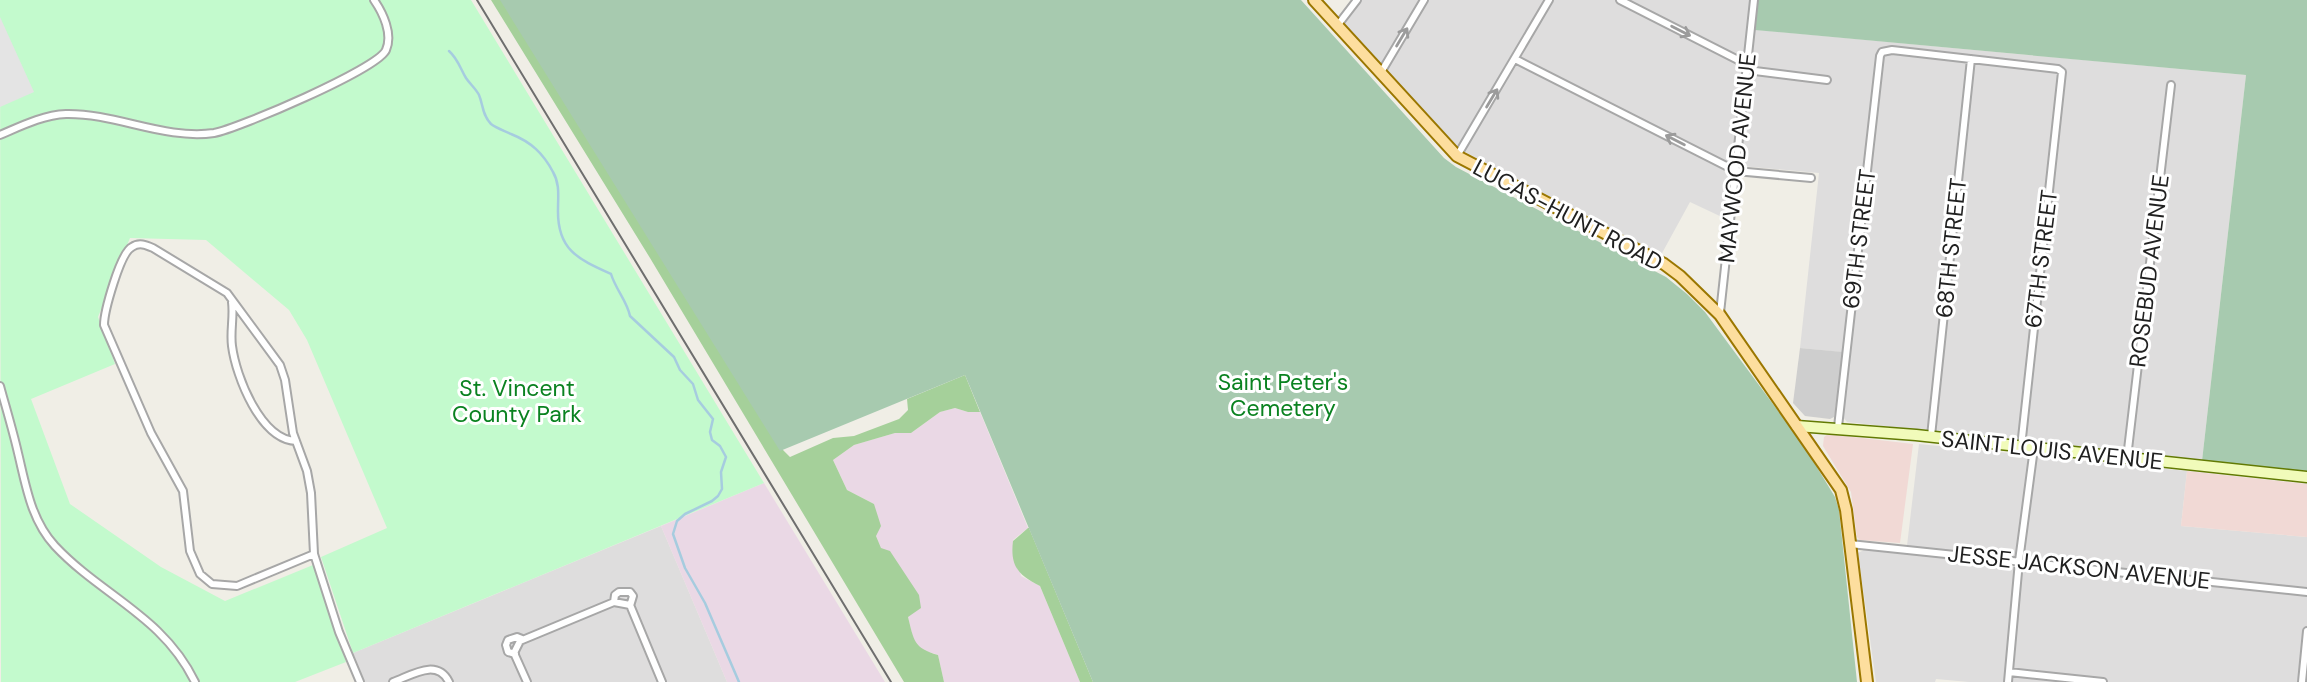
<svg xmlns="http://www.w3.org/2000/svg" width="2307" height="682" font-family="'DM Sans',sans-serif">
<rect width="100%" height="100%" fill="#f0eee6"/>
<path fill="#dedddd" d="M 1362,0 L 1750,0 L 1748,29 L 2246,75 L 2202,461 L 1847,422 L 1843,417 L 1851,353 L 1800,348 L 1819,173 L 1730,165 L 1724,218 L 1690,202 L 1661,255 L 1467,153 L 1452,141 L 1344,24 Z
M 1919,444 L 2187,471 L 2181,526 L 2307,537 L 2307,682 L 1969,682 L 1936,679 L 1935,682 L 1876,682 L 1858,553 L 1864,550 L 1906,554 Z
M 661,526 L 727,682 L 365,682 L 353,653 Z"/>
<path fill="#f1d9d5" d="M 1828,434 L 1913,444 L 1900,543 L 1860,540 L 1857,537 L 1851,492 L 1823,446 L 1824,437 Z
M 2187,471 L 2307,484 L 2307,537 L 2181,526 Z"/>
<path fill="#ead8e5" d="M 955,408 L 968,412 L 980,412 L 1028,528 L 1013,540 L 1021,576 L 1040,586 L 1080,682 L 944,682 L 938,655 L 922,650 L 914,642 L 908,617 L 876,536 L 874,504 L 847,490 L 833,460 L 854,445 L 895,433 L 911,433 L 940,412 Z
M 764,483 L 885,682 L 727,682 L 661,526 Z"/>
<path fill="#cecece" d="M 1800,348 L 1843,352 L 1835,412 L 1834,417 L 1830,419 L 1805,416 L 1793,403 Z"/>
<path fill="#a5d09a" d="M 491,0 L 540,0 L 783,450 L 790,457 L 833,438 L 854,436 L 899,419 L 908,410 L 907,399 L 965,375 L 980,412 L 968,412 L 955,408 L 940,412 L 911,433 L 895,433 L 854,445 L 833,460 L 847,490 L 874,504 L 881,526 L 876,536 L 881,548 L 890,551 L 919,595 L 921,608 L 908,617 C 914,640 913,648 938,655 L 944,682 L 904,682 L 650,258 Z
M 1028,528 L 1029,528 L 1093,682 L 1080,682 L 1040,586 C 1018,575 1010,566 1013,541 Z"/>
<path fill="#a7caaf" d="M 500,0 L 1301,0 L 1444,158 L 1456,167 L 1666,277 L 1687,294 L 1705,312 L 1804,446 L 1835,497 L 1839,510 L 1857,682 L 1093,682 L 965,375 L 780,451 Z
M 1758,0 L 2307,0 L 2307,471 L 2202,461 L 2246,75 L 1755,30 Z"/>
<path fill="#c3facd" d="M 0,0 L 471,0 L 764,483 L 353,653 L 321,557 L 387,528 L 307,340 L 289,310 L 206,240 L 130,238 L 98,317 L 115,364 L 31,399 L 70,504 L 161,567 L 225,601 L 313,565 L 346,662 L 295,682 L 1,682 Z"/>
<path fill="#e4e4e4" d="M 0,17 L 34,92 L 0,107 Z"/>
<g fill="none" stroke-linecap="round" stroke-linejoin="round">
<path stroke="#a6ccdf" stroke-width="2.5" d="M 449,51 C 458,59 460,68 466,78 C 470,84 476,89 479,95 C 483,104 482,115 491,124 C 496,128 505,131 511,134 C 531,142 543,153 553,172 C 560,184 558,196 558,209 C 557,250 578,259 611,274 C 616,290 627,301 630,316 L 674,357 L 680,370 L 693,384 L 698,400 L 713,419 L 710,432 L 712,440 L 720,446 L 726,457 L 721,472 L 722,489 L 718,496 L 712,501 L 685,514 L 677,521 L 673,534 L 685,568 L 705,603 L 739,682"/>
<defs>
<path id="street" d="M 1620,0 L 1738,60 L 1747,70 L 1827,80
M 1337,26 L 1357,0
M 1515,59 L 1736,171 L 1811,178
M 1380,74 L 1424,0
M 0,135 C 21,126 43,115 66,114 C 116,113 164,140 214,133 C 237,129 378,69 386,50 C 393,34 383,13 374,0
M 1457,156 L 1549,0
M 232,302 C 234,317 230,331 232,346 C 236,377 261,440 296,441
M 1720,313 L 1754,0
M 0,386 C 6,408 13,431 18,453 C 26,486 31,520 55,546 C 102,596 163,616 195,682
M 1838,427 L 1880,56 L 1882,52 L 1892,50 L 2058,69 L 2062,72 L 2021,447
M 1931,436 L 1971,59
M 2127,458 L 2171,85
M 1850,544 L 2307,592
M 314,554 L 237,586 L 212,584 L 200,574 L 190,551 L 183,491 L 151,433 L 104,325 C 104,312 120,253 132,247 C 139,242 146,245 153,248 L 227,293 L 280,365 L 285,380 L 293,433 L 307,471 L 311,493 L 314,554 L 339,632 L 360,682
M 614,602 L 615,595 L 619,592 L 630,592 L 633,596 L 630,606
M 515,654 L 508,652 L 506,645 L 508,640 L 517,637 L 522,639
M 2009,672 L 2103,682
M 393,682 C 412,675 437,658 449,682
M 527,682 L 514,653 L 520,641 L 614,602 L 630,605 L 662,682
M 2008,682 L 2019,561 L 2034,448
M 2302,682 L 2307,631"/>
<path id="secondary" d="M 1797,426 L 1916,435 L 2307,477"/>
<path id="primary" d="M 1314,0 L 1457,156 L 1664,264 L 1680,276 L 1720,315 L 1841,490 L 1846,510 L 1867,682"/>
</defs>
<use href="#street" stroke="#a7a7a7" stroke-width="10"/>
<use href="#secondary" stroke="#627a03" stroke-width="13"/>
<use href="#primary" stroke="#9b7700" stroke-width="14"/>
<use href="#street" stroke="#fff" stroke-width="6"/>
<use href="#secondary" stroke="#f1fbba" stroke-width="10"/>
<use href="#primary" stroke="#fdde9e" stroke-width="10"/>
<path stroke="#6e6e6e" stroke-width="2" d="M 477,0 L 891,682"/>
</g>
<defs><path id="oneway-shaft" d="M-6 0H5M1.5-3L5.5 0L1.5 3" fill="none" stroke-width="1.6" stroke-linecap="round" stroke-linejoin="round" transform="scale(1.75)"/></defs>
<g stroke="#9b9b9b">
<use href="#oneway-shaft" transform="translate(1681 31) rotate(27)"/>
<use href="#oneway-shaft" transform="translate(1402 37) rotate(-59)"/>
<use href="#oneway-shaft" transform="translate(1492 98) rotate(-59)"/>
<use href="#oneway-shaft" transform="translate(1675 140) rotate(-153)"/>
</g>
<g text-anchor="middle" stroke-width="6" stroke-linejoin="round" paint-order="stroke">
<g font-size="23" fill="#202020" stroke="#fff">
<text transform="translate(1737 158) rotate(-84)" y="8">MAYWOOD AVENUE</text>
<text transform="translate(1568 215) rotate(28)" y="8">LUCAS-HUNT ROAD</text>
<text transform="translate(1859 239) rotate(-83)" y="8">69TH STREET</text>
<text transform="translate(1951 248) rotate(-84)" y="8">68TH STREET</text>
<text transform="translate(2041 259) rotate(-83)" y="8">67TH STREET</text>
<text transform="translate(2149 271) rotate(-83)" y="8">ROSEBUD AVENUE</text>
<text transform="translate(2052 450) rotate(6)" y="8">SAINT LOUIS AVENUE</text>
<text transform="translate(2079 567) rotate(6)" y="8">JESSE JACKSON AVENUE</text>
</g>
<g font-size="23" fill="#0a8220" stroke="#fff">
<text x="1283" y="390">Saint Peter's<tspan x="1283" dy="26">Cemetery</tspan></text>
<text x="517" y="396">St. Vincent<tspan x="517" dy="26">County Park</tspan></text>
</g>
</g>
</svg>
